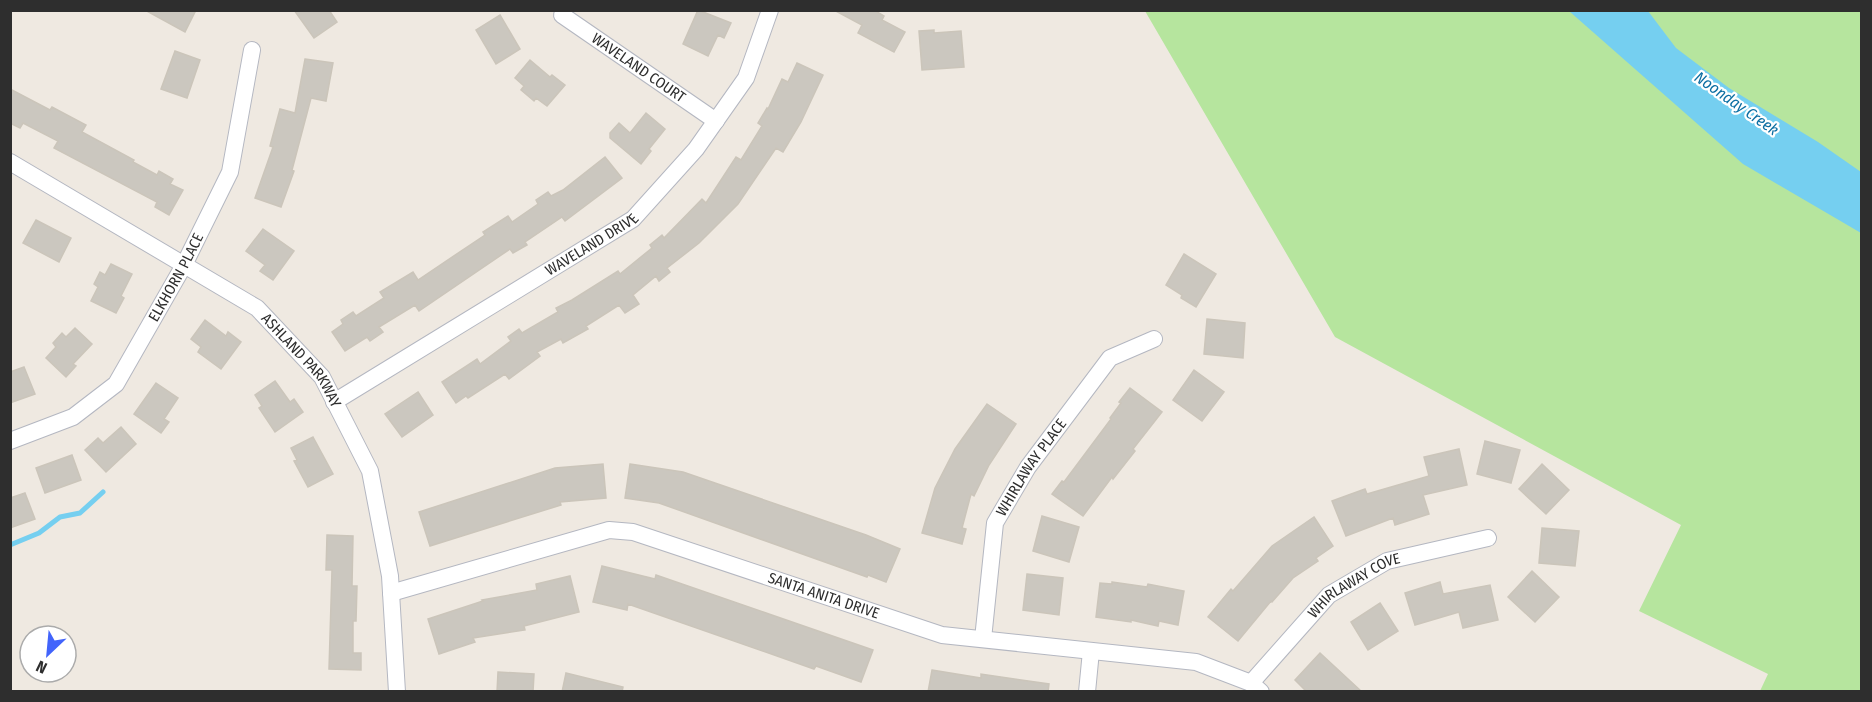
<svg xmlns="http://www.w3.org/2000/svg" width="1872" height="702" font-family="'Fira Sans Condensed',sans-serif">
<rect width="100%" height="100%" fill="#efe9e1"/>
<path fill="#b6e59e" d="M 1145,11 L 1861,11 L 1861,691 L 1760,691 L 1768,674 L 1639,611 L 1681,525 L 1335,337 Z"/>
<path fill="#75cff0" d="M 1569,11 L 1648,11 L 1676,48 L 1729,88 L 1818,142 L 1861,172 L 1861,233 L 1743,164 Z"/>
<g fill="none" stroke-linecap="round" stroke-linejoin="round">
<path stroke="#75cff0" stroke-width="5" d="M 10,545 L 39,533 L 60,517 L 80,513 L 103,492"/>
</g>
<path fill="#cbc7bf" stroke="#cbc5ba" stroke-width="1.5" d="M 145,10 L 196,10 L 185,32 Z
M 294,10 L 329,10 L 337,22 L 314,38 Z
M 698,10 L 731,23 L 724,38 L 718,35 L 708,56 L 683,44 Z
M 834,10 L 874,10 L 884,16 L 882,20 L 905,32 L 894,52 L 858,33 L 862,25 Z
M 500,15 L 520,49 L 496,64 L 476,30 Z
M 934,30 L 934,33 L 961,31 L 964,67 L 922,70 L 919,31 Z
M 175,51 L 200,60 L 187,98 L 161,89 Z
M 305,59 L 333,63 L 326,101 L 311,98 L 292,170 L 294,171 L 281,207 L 255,198 L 273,147 L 270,146 L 280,109 L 295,113 Z
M 530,60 L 550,77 L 552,75 L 565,85 L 547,106 L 536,98 L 534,101 L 521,90 L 524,86 L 515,78 Z
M 797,63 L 823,75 L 801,122 L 783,152 L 776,148 L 738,204 L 699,243 L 667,268 L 670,272 L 659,281 L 656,276 L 633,295 L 639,304 L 625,313 L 619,305 L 586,326 L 588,329 L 563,343 L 561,339 L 537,352 L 540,356 L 509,379 L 505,374 L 468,398 L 466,396 L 456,403 L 442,382 L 477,359 L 480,364 L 511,341 L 508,337 L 519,329 L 522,333 L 558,312 L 556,308 L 572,300 L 618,271 L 620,274 L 652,248 L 650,245 L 662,235 L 664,238 L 702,199 L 706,203 L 736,157 L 741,160 L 762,126 L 758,123 L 767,108 L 768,109 L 782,79 L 788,82 Z
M 10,89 L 50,110 L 52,107 L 86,125 L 82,132 L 134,160 L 133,162 L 157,175 L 159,171 L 173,179 L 170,184 L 183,190 L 169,215 L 155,207 L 157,202 L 54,148 L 58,141 L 23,123 L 20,128 L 10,123 Z
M 646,113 L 665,129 L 649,149 L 651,151 L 641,164 L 610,138 L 610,133 L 619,123 L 630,133 Z
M 605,157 L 622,178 L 565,221 L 562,217 L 525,242 L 527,245 L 513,253 L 510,249 L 419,311 L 415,305 L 379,327 L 383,332 L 370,341 L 367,337 L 345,351 L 332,332 L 343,324 L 341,320 L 353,312 L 356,316 L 384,298 L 380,292 L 413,272 L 418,280 L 485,235 L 483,232 L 508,216 L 512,222 L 538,204 L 536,200 L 548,192 L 551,196 L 563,190 Z
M 36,220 L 71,238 L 59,262 L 23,243 Z
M 263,229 L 294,251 L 273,280 L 260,271 L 265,265 L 246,251 Z
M 1184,254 L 1216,274 L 1196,307 L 1181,298 L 1182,295 L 1166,285 Z
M 111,264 L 132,274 L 121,296 L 124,298 L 116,313 L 91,301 L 98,287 L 94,284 L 100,272 L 105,275 Z
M 1207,319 L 1245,323 L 1243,358 L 1204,354 Z
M 205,320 L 226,336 L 228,332 L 241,342 L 221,369 L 198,352 L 201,347 L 191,339 Z
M 75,328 L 92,344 L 73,364 L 76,366 L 66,377 L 46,358 L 56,347 L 53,343 L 62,333 L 66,337 Z
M 24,367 L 35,394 L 10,403 L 10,372 Z
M 1194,370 L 1224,392 L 1202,421 L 1173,400 Z
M 275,381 L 290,402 L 294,399 L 303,412 L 275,432 L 259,408 L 262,406 L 255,395 Z
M 156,383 L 178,398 L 164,419 L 169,422 L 161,433 L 134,414 Z
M 1130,388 L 1162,412 L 1133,449 L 1135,451 L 1113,479 L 1112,477 L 1083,516 L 1052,494 L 1062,481 L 1064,482 L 1111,419 L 1110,418 L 1121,403 L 1119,402 Z
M 418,392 L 433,415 L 402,437 L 385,414 Z
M 987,404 L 1016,424 L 989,465 L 974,496 L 971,494 L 962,528 L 966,529 L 962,544 L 922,533 L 935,488 L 955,449 Z
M 121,427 L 136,444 L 106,472 L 85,450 L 98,438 L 103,443 Z
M 313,437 L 333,474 L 308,487 L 294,461 L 297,460 L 291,448 Z
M 1485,441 L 1520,450 L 1511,483 L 1477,474 Z
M 1459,449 L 1467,485 L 1423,495 L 1429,514 L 1395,525 L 1393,518 L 1346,536 L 1332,501 L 1365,489 L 1367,494 L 1429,476 L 1424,457 Z
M 72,455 L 81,480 L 45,493 L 36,468 Z
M 603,464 L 606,498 L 560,502 L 561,505 L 430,546 L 419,512 L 555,468 Z
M 630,464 L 683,472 L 866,535 L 900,549 L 886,582 L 868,575 L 867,577 L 659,503 L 625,498 Z
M 1542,464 L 1569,490 L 1546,514 L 1519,489 Z
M 25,493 L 35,519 L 10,528 L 10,498 Z
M 1042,516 L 1079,527 L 1069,562 L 1033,551 Z
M 1314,517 L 1333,546 L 1316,558 L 1318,561 L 1293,578 L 1272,602 L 1271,601 L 1238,641 L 1208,617 L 1231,589 L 1233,591 L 1272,546 Z
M 1542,528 L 1579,531 L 1575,566 L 1539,563 Z
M 327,535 L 353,536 L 352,586 L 357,586 L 356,621 L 353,621 L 353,653 L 361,653 L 361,670 L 329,669 L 332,570 L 326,570 Z
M 602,566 L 655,579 L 656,575 L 873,650 L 861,682 L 816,666 L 814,669 L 628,604 L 627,610 L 593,602 Z
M 1532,571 L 1559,597 L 1535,622 L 1508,597 Z
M 1027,574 L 1063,578 L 1059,615 L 1023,610 Z
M 570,576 L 579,612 L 524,626 L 525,630 L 473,638 L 475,642 L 439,654 L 428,619 L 483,601 L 482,600 L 537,590 L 536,584 Z
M 1112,582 L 1147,587 L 1148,584 L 1184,591 L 1178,625 L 1159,621 L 1158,626 L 1131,620 L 1131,622 L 1096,617 L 1100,583 L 1112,584 Z
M 1440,582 L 1443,594 L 1490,585 L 1498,620 L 1463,628 L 1459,612 L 1415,625 L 1405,593 Z
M 1380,603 L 1398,631 L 1368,650 L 1351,622 Z
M 1320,653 L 1362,692 L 1307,692 L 1295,680 Z
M 932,670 L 981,678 L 981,674 L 1049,684 L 1048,692 L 928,692 Z
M 498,672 L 534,674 L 533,692 L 497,692 Z
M 566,673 L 623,687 L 622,692 L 562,692 Z"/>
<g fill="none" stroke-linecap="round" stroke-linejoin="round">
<defs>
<g id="minor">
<path id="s1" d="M 562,15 L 716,121"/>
<path id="s2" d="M 10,162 L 257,308 L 322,377 L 370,471 L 390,576 L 397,692"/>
<path id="s3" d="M 334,402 L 633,219 L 696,149 L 746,78 L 770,10"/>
<path id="s4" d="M 10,441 L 73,417 L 116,384 L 184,265 L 230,172 L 252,50"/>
<path id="s5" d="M 391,593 L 609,530 L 633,532 L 942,635 L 1196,662 L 1251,683 L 1261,692"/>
<path id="s6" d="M 983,639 L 995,523 L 1028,467 L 1110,358 L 1154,339"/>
<path id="s7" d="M 1251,683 L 1329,595 L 1387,561 L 1488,538"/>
<path d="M 1087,692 L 1091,651"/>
</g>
</defs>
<use href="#minor" stroke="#b4b7c1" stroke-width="18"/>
<use href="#minor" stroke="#fff" stroke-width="16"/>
</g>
<g text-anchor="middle" stroke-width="4.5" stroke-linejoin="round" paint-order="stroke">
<g font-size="15" fill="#2e2e2e" stroke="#fff">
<text dy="5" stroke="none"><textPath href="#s1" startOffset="93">WAVELAND COURT</textPath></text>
<text dy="5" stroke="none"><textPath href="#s3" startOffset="302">WAVELAND DRIVE</textPath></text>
<text dy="5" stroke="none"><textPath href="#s4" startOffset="244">ELKHORN PLACE</textPath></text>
<text dy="5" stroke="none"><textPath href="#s2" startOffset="356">ASHLAND PARKWAY</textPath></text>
<text dy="5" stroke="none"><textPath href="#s6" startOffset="183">WHIRLAWAY PLACE</textPath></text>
<text dy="5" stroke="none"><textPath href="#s7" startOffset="144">WHIRLAWAY COVE</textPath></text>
<text dy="5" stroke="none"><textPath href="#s5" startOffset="452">SANTA ANITA DRIVE</textPath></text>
</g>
<g font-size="16" font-style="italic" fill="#0d6fa3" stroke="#fff">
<text transform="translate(1737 103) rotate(35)" y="6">Noonday Creek</text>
</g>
</g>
<rect width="1872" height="702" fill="none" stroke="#2e2e2e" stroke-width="24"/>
<g transform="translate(48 654) rotate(206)"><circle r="28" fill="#ffffff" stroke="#ababab" stroke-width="1.5"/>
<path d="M0-4.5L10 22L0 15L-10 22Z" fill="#4264fb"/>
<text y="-9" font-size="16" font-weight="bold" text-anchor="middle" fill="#2e2e2e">N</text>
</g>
</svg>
